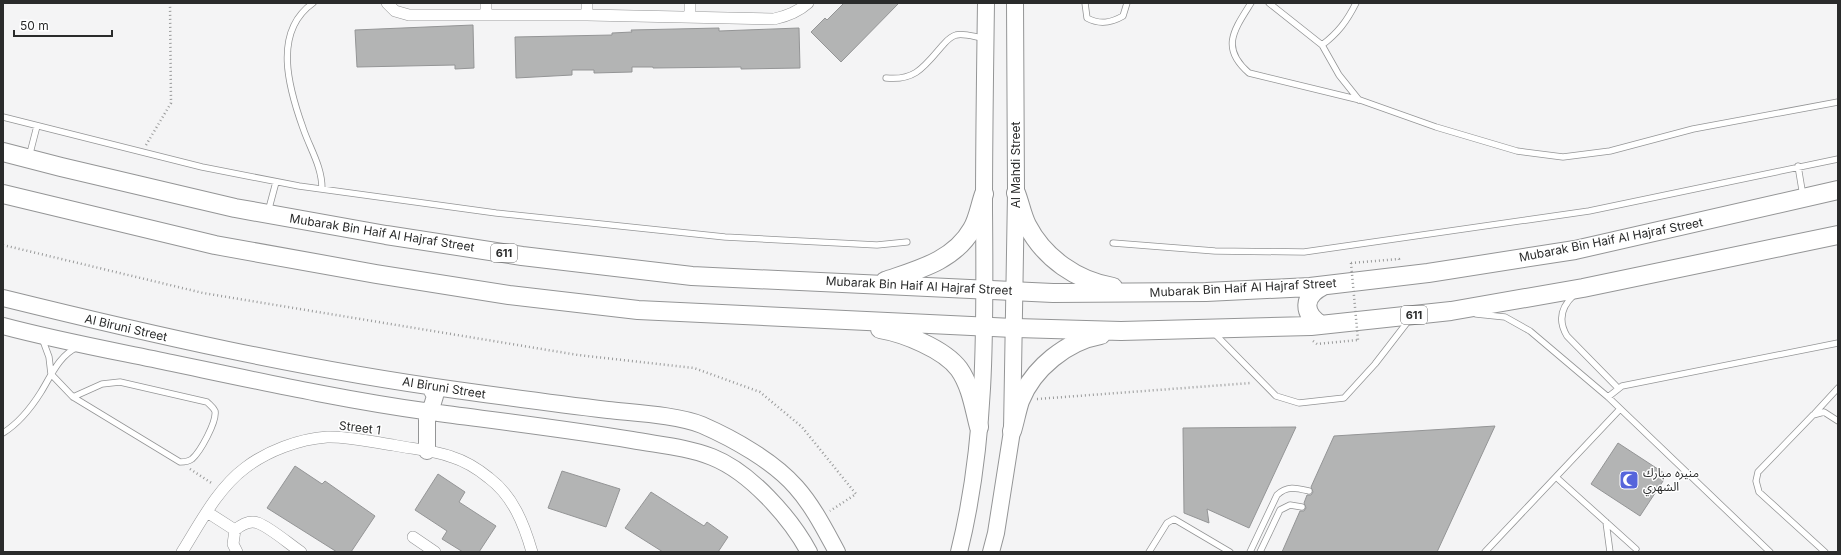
<svg xmlns="http://www.w3.org/2000/svg" width="1841" height="555" font-family="Inter,'Noto Sans Arabic',sans-serif">
<rect width="100%" height="100%" fill="#f4f4f5"/>
<path fill="#b3b4b4" stroke="#949596" d="M 844,3 L 899,3 L 841,62 L 811,32 L 825,18 L 827,20 Z
M 473,25 L 474,68 L 455,69 L 455,65 L 357,67 L 355,30 Z
M 719,28 L 719,31 L 799,28 L 800,68 L 741,69 L 741,67 L 653,68 L 653,67 L 632,67 L 632,72 L 594,73 L 594,70 L 572,70 L 572,75 L 516,78 L 515,37 L 612,35 L 612,33 L 632,32 L 631,30 Z
M 1495,426 L 1437,552 L 1282,552 L 1300,511 L 1304,511 L 1306,508 L 1304,503 L 1307,495 L 1311,495 L 1313,492 L 1311,487 L 1334,436 Z
M 1296,427 L 1249,528 L 1207,509 L 1209,523 L 1184,513 L 1183,428 Z
M 1618,443 L 1667,475 L 1640,516 L 1591,484 Z
M 295,466 L 322,484 L 325,481 L 375,516 L 351,552 L 337,552 L 267,508 Z
M 562,471 L 620,489 L 606,527 L 548,508 Z
M 438,474 L 465,492 L 459,502 L 496,526 L 479,552 L 463,552 L 442,539 L 447,531 L 415,510 Z
M 651,492 L 704,526 L 707,522 L 728,537 L 718,552 L 663,552 L 625,528 Z"/>
<g fill="none" stroke-linecap="round" stroke-linejoin="round">
<defs>
<path id="lane" d="M 313,3 C 272,32 289,89 303,128 C 310,149 322,166 322,189
M 1085,3 L 1087,18 C 1100,25 1111,23 1123,16 L 1127,3
M 1251,3 C 1234,30 1220,48 1249,73 L 1360,100 L 1436,127 L 1517,151 L 1563,157 L 1610,151 L 1693,129 L 1838,102
M 1269,3 L 1322,45 L 1339,75 L 1359,100
M 1322,45 C 1338,33 1347,21 1356,3
M 886,78 C 915,81 924,67 942,46 C 946,42 949,37 956,35 C 964,33 975,37 983,38
M 3,117 L 202,167 L 299,186 L 496,213 L 725,237 L 877,245 L 907,242
M 29,157 L 37,126
M 1798,166 L 1803,196
M 268,212 L 276,182
M 1113,243 L 1215,251 L 1304,252 L 1589,211 L 1838,159
M 1574,295 C 1561,307 1558,321 1567,336 L 1618,388
M 1476,314 L 1505,317 L 1530,331 L 1608,397 L 1770,552
M 1214,333 L 1276,396 L 1299,403 L 1344,398 L 1375,364 L 1409,320
M 42,338 L 49,357 L 51,374 L 73,397 L 180,462 C 184,462 188,462 192,459 C 200,452 217,422 215,411 C 213,407 210,405 207,402 L 120,382 L 102,384 L 73,397
M 1608,397 L 1622,386 L 1838,343
M 1815,413 L 1838,388
M 3,433 C 19,423 31,408 41,392 C 51,376 59,355 78,347
M 1556,477 L 1636,549
M 1606,522 L 1610,552
M 1149,552 L 1167,523 L 1174,519 L 1230,552
M 1250,552 L 1277,495 C 1287,485 1297,488 1309,491
M 1260,552 L 1280,510 L 1290,505 L 1302,507
M 1485,552 L 1620,409
M 1825,552 L 1759,492 L 1756,481 L 1758,472 L 1813,415 L 1824,412 L 1838,421"/>
<path id="street" d="M 387,3 L 395,11 L 409,15 L 587,15 L 774,19 C 788,16 798,12 808,3
M 486,15 L 486,3
M 587,15 L 587,3
M 690,17 L 690,3
M 207,512 L 235,530
M 413,537 L 435,552
M 182,552 C 200,523 218,488 245,468 C 267,451 299,439 327,437 C 348,436 371,442 393,445 C 412,449 433,450 452,457 C 465,461 478,469 489,478 C 513,496 524,524 532,552
M 237,552 L 233,544 L 235,530 C 241,525 250,520 258,523 C 271,528 289,544 301,552"/>
<path id="secondary" d="M 3,298 C 153,335 303,369 456,390 C 506,397 557,404 608,410 C 635,413 678,415 702,425 C 734,439 773,461 796,487 C 813,506 825,530 837,552
M 3,326 C 59,341 115,351 172,363 C 258,381 344,400 431,412 C 498,421 565,429 632,440 C 659,445 687,447 712,457 C 750,472 790,517 809,552
M 427,451 L 427,412 L 432,406 L 435,396 L 430,387
M 959,552 C 987,440 985,324 984,209 C 984,140 985,72 986,3
M 991,552 L 996,533 L 1012,431 L 1016,193 L 1015,3"/>
<path id="primary" d="M 3,152 L 61,167 L 235,208 L 386,235 L 522,256 L 692,276 L 1053,293 L 1206,292 L 1310,287 L 1428,273 L 1575,250 L 1838,190
M 1016,193 C 1020,203 1022,215 1027,225 C 1044,258 1077,281 1113,287
M 3,194 L 215,245 L 376,274 L 509,295 L 638,310 L 1013,328 L 1121,331 L 1311,326 L 1451,311 L 1583,288 L 1838,235
M 885,281 C 917,270 954,261 972,229 C 978,219 980,205 984,194
M 1321,325 C 1302,313 1303,296 1323,286
M 880,329 C 904,333 944,349 959,369 C 971,386 974,408 979,427
M 1012,431 C 1015,421 1017,410 1020,401 C 1033,368 1067,341 1101,335"/>
</defs>
<use href="#lane" stroke="#949596" stroke-width="7"/>
<use href="#street" stroke="#949596" stroke-width="12"/>
<use href="#secondary" stroke="#949596" stroke-width="18"/>
<use href="#primary" stroke="#949596" stroke-width="20"/>
<path stroke="#999a9a" stroke-width="2.5" stroke-dasharray="1 3" stroke-linecap="butt" d="M 146,145 L 171,103 L 170,3
M 3,245 L 203,293 L 578,355 L 694,368 L 760,392 L 802,427 L 856,494 L 830,511
M 1351,263 L 1399,259 L 1399,262
M 1313,341 L 1317,344 L 1358,340
M 1037,399 L 1251,383
M 190,469 L 213,484"/>
<use href="#lane" stroke="#fff" stroke-width="5.5"/>
<use href="#street" stroke="#fff" stroke-width="11"/>
<use href="#secondary" stroke="#fff" stroke-width="16"/>
<use href="#primary" stroke="#fff" stroke-width="18"/>
<path stroke="#999a9a" stroke-width="2.5" stroke-dasharray="1 3" stroke-linecap="butt" d="M 1351,263 L 1358,340"/>
</g>
<defs>
<symbol id="mosque-square" viewBox="-11 -11 22 22"><rect x="-9" y="-9" width="18" height="18" rx="4" fill="#5665db" stroke="#fff"/><path d="M3.5-4.9A6 6 0 1 0 3.5 4.9A5 5 0 1 1 3.5-4.9Z" fill="#fff"/></symbol>
</defs>
<g fill-rule="evenodd">
<use href="#mosque-square" x="1618" y="469" width="22" height="22"/>
</g>
<g text-anchor="middle" stroke-width="3" stroke-linejoin="round" paint-order="stroke">
<g fill="#fff" stroke="#6a6b6b" stroke-width="1">
<rect x="491" y="244" width="26" height="18" rx="3"/>
<rect x="1401" y="306" width="26" height="18" rx="3"/>
</g>
<g font-size="11" font-weight="bold" fill="#2a2b2b">
<text x="504" y="257">611</text>
<text x="1414" y="319">611</text>
</g>
<g font-size="12" fill="#2a2b2b" stroke="#fff">
<text transform="translate(1016 165) rotate(-90)" y="4">Al Mahdi Street</text>
<text transform="translate(382 233) rotate(9)" y="4">Mubarak Bin Haif Al Hajraf Street</text>
<text transform="translate(1611 240) rotate(-11)" y="4">Mubarak Bin Haif Al Hajraf Street</text>
<text transform="translate(919 286) rotate(3)" y="4">Mubarak Bin Haif Al Hajraf Street</text>
<text transform="translate(1243 288) rotate(-3)" y="4">Mubarak Bin Haif Al Hajraf Street</text>
<text transform="translate(126 328) rotate(13)" y="4">Al Biruni Street</text>
<text transform="translate(444 388) rotate(9)" y="4">Al Biruni Street</text>
<text transform="translate(360 428) rotate(7)" y="4">Street 1</text>
</g>
<g font-size="12" fill="#2a2b2b" stroke="#fff" text-anchor="start">
<text x="1643" y="477">منيره مبارك<tspan x="1643" dy="14">الشهري</tspan></text>
</g>
</g>
<rect width="1841" height="555" fill="none" stroke="#2a2b2b" stroke-width="8"/>
<path d="M14 30v6h98v-6" fill="none" stroke="#2a2b2b" stroke-width="2"/>
<text x="20" y="30" font-size="12" fill="#2a2b2b" stroke="#ffffff" stroke-width="3" paint-order="stroke">50 m</text>
</svg>
